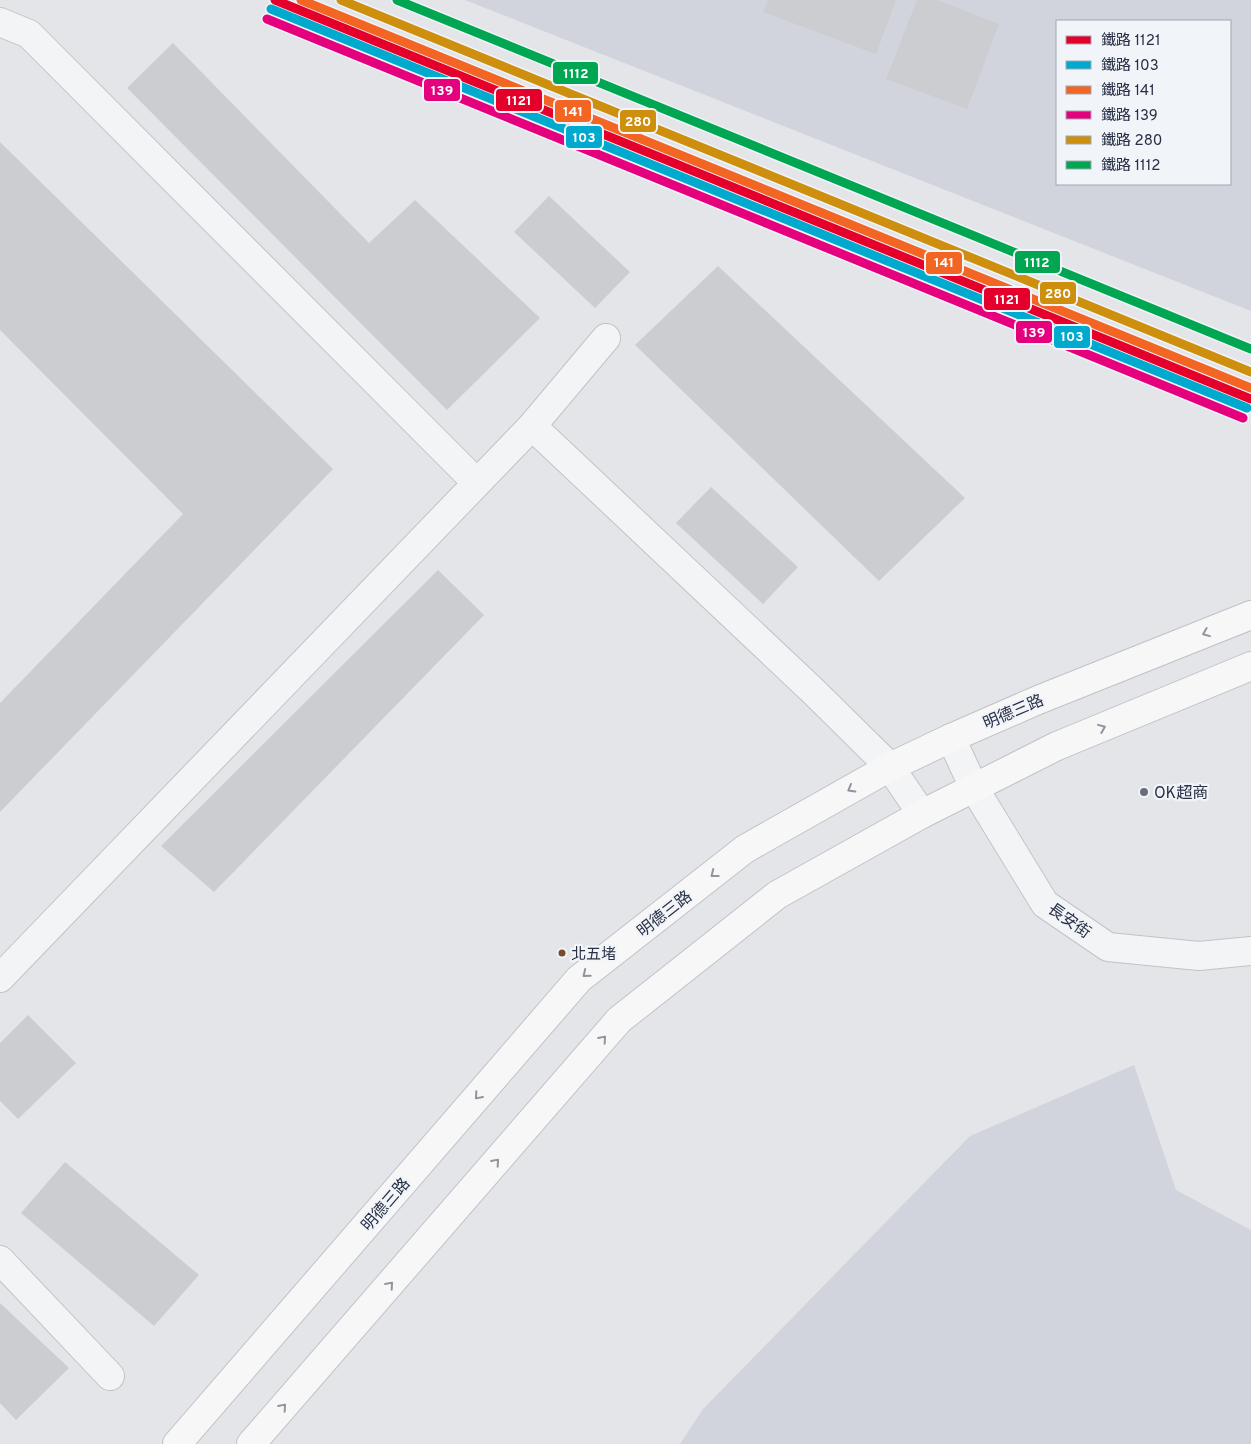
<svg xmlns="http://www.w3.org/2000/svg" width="1251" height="1444" font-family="Overpass,'Noto Sans TC',sans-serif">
<rect width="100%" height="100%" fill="#e3e5e9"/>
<path fill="#d1d4dc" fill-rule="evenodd" d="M 465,0 L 1251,0 L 1251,311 ZM 1057,21 L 1230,21 L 1230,184 L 1057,184 Z
M 1134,1065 L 1176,1190 L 1251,1230 L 1251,1444 L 680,1444 L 703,1409 L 970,1136 Z"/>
<path fill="#cccdd1" d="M 768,0 L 896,0 L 876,54 L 763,12 Z
M 917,0 L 937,0 L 999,24 L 967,109 L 886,79 Z
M 173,43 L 369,243 L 415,200 L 540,318 L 447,410 L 127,88 Z
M 0,142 L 333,469 L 0,812 L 0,703 L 183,514 L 0,330 Z
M 549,196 L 630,272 L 595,308 L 514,232 Z
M 718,266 L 965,498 L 879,581 L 635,345 Z
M 711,487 L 798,567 L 763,604 L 676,523 Z
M 438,570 L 484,615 L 214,892 L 161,846 Z
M 28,1015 L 76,1063 L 18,1119 L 0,1101 L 0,1043 Z
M 65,1162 L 199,1275 L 154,1326 L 21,1213 Z
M 0,1303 L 69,1368 L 16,1420 L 0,1403 Z"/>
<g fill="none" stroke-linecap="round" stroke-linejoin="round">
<defs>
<path id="minor" d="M 0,22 L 29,34 L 477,483
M 532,426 L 813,691 L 890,767 L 922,814
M 951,738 L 974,788 L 1045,904 L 1108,947 L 1199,956 L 1251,951
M 0,978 L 532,426 L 606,338
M 0,1260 L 110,1376"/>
<path id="major" d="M 177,1444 L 579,979 L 745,849 L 890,767 L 951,738 L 1038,700 L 1251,615
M 251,1444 L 619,1020 L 777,895 L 922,814 L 1057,746 L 1251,666"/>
</defs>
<use href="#minor" stroke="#c1c3c7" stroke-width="30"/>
<use href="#major" stroke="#c0c2c7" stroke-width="30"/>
<use href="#minor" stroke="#f3f4f6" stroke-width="28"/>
<use href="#major" stroke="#f7f7f7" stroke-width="28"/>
<defs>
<path id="rail-1" d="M 275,0 L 1251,399"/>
<path id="rail-2" d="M 271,9 L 1247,408"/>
<path id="rail-3" d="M 301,0 L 1251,388"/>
<path id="rail-4" d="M 267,19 L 1243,418"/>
<path id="rail-5" d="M 341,0 L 1251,372"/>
<path id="rail-6" d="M 397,0 L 1251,349"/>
</defs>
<use href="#rail-1" stroke="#f1f4f8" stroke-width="12"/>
<use href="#rail-2" stroke="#f1f4f8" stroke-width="12"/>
<use href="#rail-3" stroke="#f1f4f8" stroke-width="12"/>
<use href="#rail-4" stroke="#f1f4f8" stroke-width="12"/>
<use href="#rail-5" stroke="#f1f4f8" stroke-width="12"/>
<use href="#rail-6" stroke="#f1f4f8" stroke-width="12"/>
<use href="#rail-1" stroke="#e4002b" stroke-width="9"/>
<use href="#rail-2" stroke="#00a9ce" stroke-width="9"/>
<use href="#rail-3" stroke="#f26522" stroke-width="9"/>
<use href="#rail-4" stroke="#e5007d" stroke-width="9"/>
<use href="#rail-5" stroke="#ce8e0e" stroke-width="9"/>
<use href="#rail-6" stroke="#00a651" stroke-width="9"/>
</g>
<defs><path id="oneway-chevron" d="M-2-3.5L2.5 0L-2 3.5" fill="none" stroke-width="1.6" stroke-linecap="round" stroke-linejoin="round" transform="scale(1.25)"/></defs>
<g stroke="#90949e">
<use href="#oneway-chevron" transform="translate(1206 633) rotate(158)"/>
<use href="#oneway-chevron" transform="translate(1102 728) rotate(-22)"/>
<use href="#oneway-chevron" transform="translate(851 789) rotate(150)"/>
<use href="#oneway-chevron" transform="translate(714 874) rotate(142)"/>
<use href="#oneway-chevron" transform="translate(586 974) rotate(141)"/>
<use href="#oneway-chevron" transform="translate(603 1039) rotate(-49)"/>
<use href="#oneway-chevron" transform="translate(478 1096) rotate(131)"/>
<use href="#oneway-chevron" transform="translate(496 1162) rotate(-49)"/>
<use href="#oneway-chevron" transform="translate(390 1285) rotate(-49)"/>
<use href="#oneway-chevron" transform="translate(283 1407) rotate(-49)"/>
</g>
<circle fill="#696f7e" stroke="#f1f4f8" stroke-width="2" cx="1144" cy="792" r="5"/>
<circle fill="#7a4b2a" stroke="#f1f4f8" stroke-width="2" cx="562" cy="953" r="4.5"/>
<g text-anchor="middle" stroke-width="4.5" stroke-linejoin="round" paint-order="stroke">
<g font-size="15" fill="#283045" stroke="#f1f4f8" text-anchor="start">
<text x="571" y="959">北五堵</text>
</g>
<g font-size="16" fill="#283045" stroke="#f1f4f8">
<text transform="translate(1013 711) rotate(-23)" y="6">明德三路</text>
<text transform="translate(664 913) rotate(-38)" y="6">明德三路</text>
<text transform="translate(1070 920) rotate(35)" y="6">長安街</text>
<text transform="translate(385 1204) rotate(-49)" y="6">明德三路</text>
</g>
<g font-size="16" fill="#283045" stroke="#f1f4f8" text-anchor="start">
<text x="1154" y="798">OK超商</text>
</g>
</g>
<g stroke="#f1f4f8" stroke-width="2">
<rect x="552" y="61" width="47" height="24" rx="5" fill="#00a651"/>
<rect x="423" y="78" width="38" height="24" rx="5" fill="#e5007d"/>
<rect x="495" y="88" width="48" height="24" rx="5" fill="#e4002b"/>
<rect x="554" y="99" width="38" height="24" rx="5" fill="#f26522"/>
<rect x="619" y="109" width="38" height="24" rx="5" fill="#ce8e0e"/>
<rect x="565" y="125" width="38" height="24" rx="5" fill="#00a9ce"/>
<rect x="1014" y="250" width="47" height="24" rx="5" fill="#00a651"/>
<rect x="925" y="251" width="38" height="24" rx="5" fill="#f26522"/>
<rect x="1039" y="281" width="38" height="24" rx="5" fill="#ce8e0e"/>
<rect x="983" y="287" width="48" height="24" rx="5" fill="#e4002b"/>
<rect x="1015" y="320" width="38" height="24" rx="5" fill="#e5007d"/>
<rect x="1053" y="325" width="38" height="24" rx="5" fill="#00a9ce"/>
</g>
<g font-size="14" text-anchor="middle" font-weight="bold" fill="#fff">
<text x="576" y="78">1112</text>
<text x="442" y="95">139</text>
<text x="519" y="105">1121</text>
<text x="573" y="116">141</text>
<text x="638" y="126">280</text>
<text x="584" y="142">103</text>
<text x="1037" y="267">1112</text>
<text x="944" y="267">141</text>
<text x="1058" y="298">280</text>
<text x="1007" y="304">1121</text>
<text x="1034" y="337">139</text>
<text x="1072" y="341">103</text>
</g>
<rect x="1056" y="20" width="175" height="165" fill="#f1f4f8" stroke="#a1a6b0"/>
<rect x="1066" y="36" width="25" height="8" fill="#e4002b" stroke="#a1a6b0"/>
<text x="1101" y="45" font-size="15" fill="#283045">鐵路 1121</text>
<rect x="1066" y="61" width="25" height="8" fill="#00a9ce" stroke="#a1a6b0"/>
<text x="1101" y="70" font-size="15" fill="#283045">鐵路 103</text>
<rect x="1066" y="86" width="25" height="8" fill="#f26522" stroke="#a1a6b0"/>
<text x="1101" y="95" font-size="15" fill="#283045">鐵路 141</text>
<rect x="1066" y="111" width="25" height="8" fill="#e5007d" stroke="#a1a6b0"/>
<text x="1101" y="120" font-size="15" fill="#283045">鐵路 139</text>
<rect x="1066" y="136" width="25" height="8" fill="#ce8e0e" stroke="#a1a6b0"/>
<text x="1101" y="145" font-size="15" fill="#283045">鐵路 280</text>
<rect x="1066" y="161" width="25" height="8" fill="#00a651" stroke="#a1a6b0"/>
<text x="1101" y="170" font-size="15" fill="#283045">鐵路 1112</text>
</svg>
